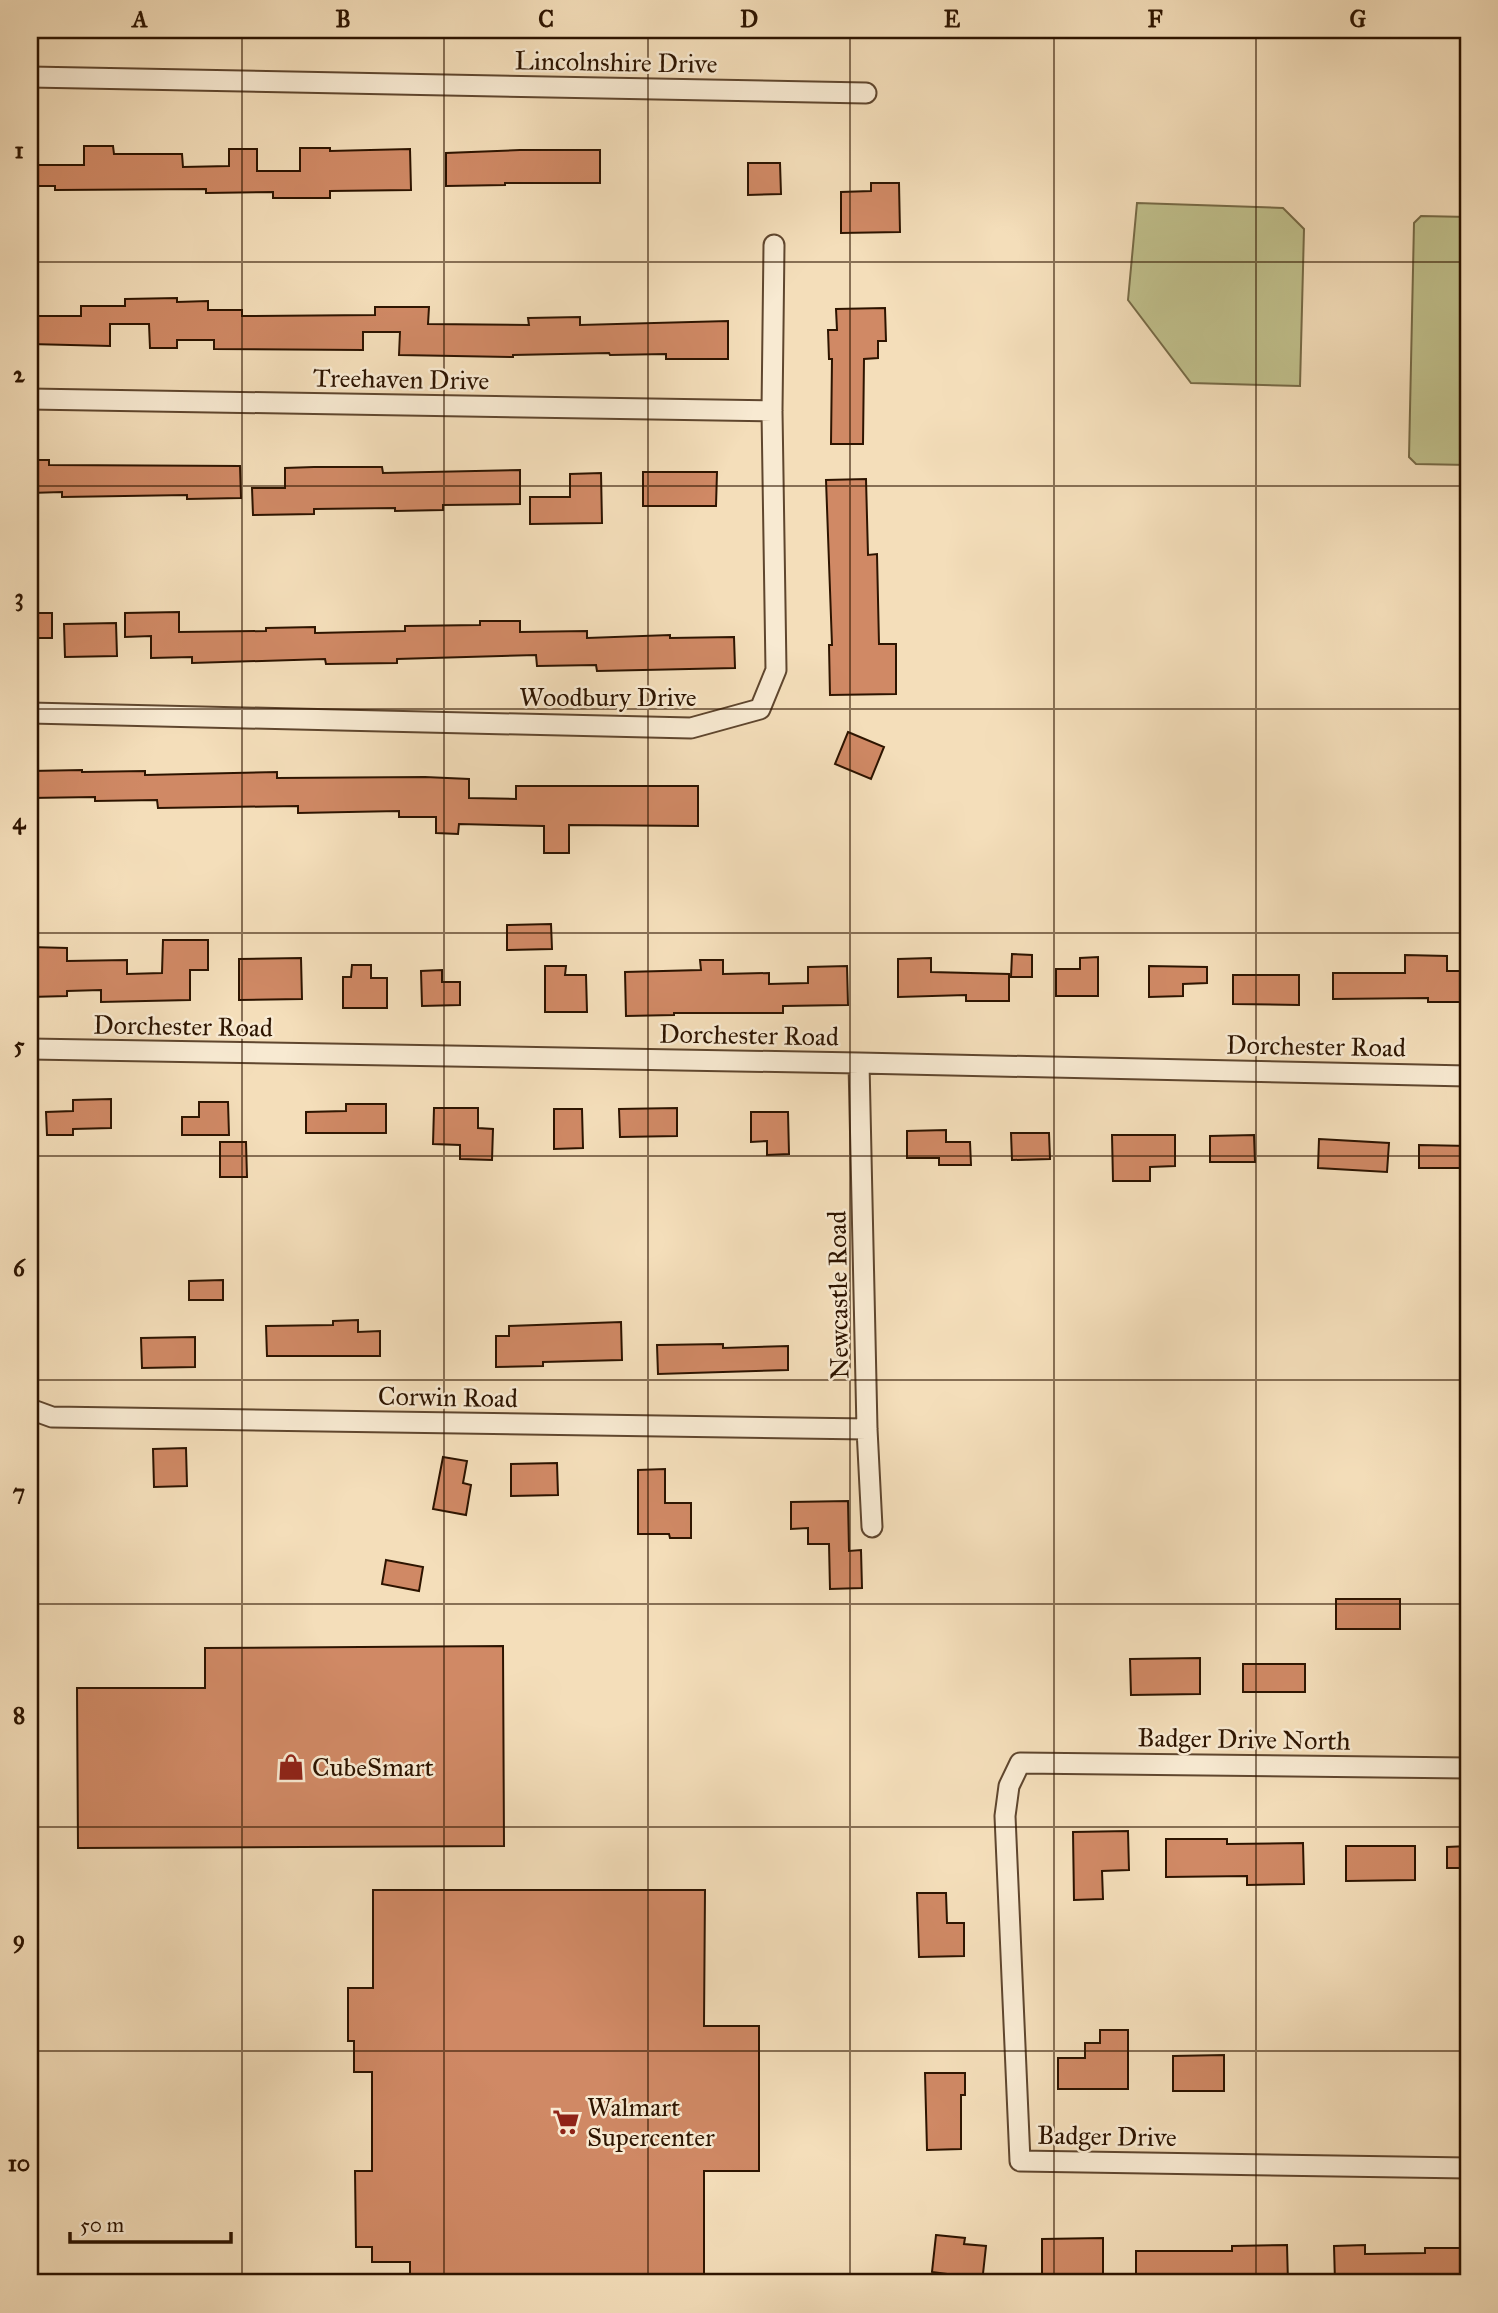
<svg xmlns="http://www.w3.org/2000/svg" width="1498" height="2313" font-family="'IM FELL Great Primer',serif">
<rect width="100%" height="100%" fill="#f4deba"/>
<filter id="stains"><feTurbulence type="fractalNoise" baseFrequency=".00286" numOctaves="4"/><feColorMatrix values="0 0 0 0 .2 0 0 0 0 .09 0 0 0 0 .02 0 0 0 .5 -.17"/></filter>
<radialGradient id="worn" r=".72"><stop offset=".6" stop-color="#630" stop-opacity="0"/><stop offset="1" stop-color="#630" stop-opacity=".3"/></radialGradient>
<path fill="#c0c08c" stroke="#766a46" stroke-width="2" d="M 1137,203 L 1283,208 L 1304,229 L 1300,386 L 1191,383 L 1128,300 Z
M 1421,216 L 1468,217 L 1468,465 L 1416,464 L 1409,457 L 1414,223 Z"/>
<path fill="#d08965" stroke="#2d1400" stroke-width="2" d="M 84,146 L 113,146 L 114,154 L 182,154 L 183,167 L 229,166 L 229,149 L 257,149 L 257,171 L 300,171 L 300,148 L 330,148 L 330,151 L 410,149 L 411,190 L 330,191 L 330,198 L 273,198 L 273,192 L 206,193 L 206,189 L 55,190 L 55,186 L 30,186 L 30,165 L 84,165 Z
M 520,150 L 600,150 L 600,183 L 505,183 L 505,185 L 446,186 L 446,153 Z
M 748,163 L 780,163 L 781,194 L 748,195 Z
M 871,183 L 899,183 L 900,232 L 841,233 L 841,192 L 871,191 Z
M 177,298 L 177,302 L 208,301 L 208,310 L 242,310 L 242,316 L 375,315 L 375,307 L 429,307 L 428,324 L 529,325 L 528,318 L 580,317 L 580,325 L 728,321 L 728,359 L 666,359 L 666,354 L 610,355 L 609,353 L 513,355 L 513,357 L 399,355 L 400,332 L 363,332 L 363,350 L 214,349 L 214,340 L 177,340 L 177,348 L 150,348 L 149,324 L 110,324 L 110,346 L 30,344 L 30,316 L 81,316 L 81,306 L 125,306 L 125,299 Z
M 885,308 L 886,341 L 878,341 L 878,358 L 864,359 L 863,444 L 831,444 L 832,359 L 829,359 L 828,330 L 837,330 L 836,309 Z
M 30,460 L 49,460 L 49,465 L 240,466 L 241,498 L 187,499 L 187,495 L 62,497 L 62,492 L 30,493 Z
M 314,467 L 382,467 L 383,473 L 520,470 L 520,504 L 443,505 L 443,510 L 395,511 L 395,508 L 314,509 L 314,514 L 253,515 L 252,488 L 285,488 L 285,468 Z
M 643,472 L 717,472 L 716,506 L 643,506 Z
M 601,473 L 602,523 L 530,524 L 530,497 L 570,497 L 570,474 Z
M 866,479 L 868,555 L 877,554 L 879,644 L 896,644 L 896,694 L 830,695 L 829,645 L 832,645 L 826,480 Z
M 179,612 L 179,632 L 266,631 L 266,628 L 315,627 L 315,633 L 405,631 L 405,626 L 480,625 L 480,621 L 520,621 L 520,632 L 587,631 L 587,638 L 670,635 L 670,638 L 734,637 L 735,668 L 597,671 L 596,665 L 537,666 L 536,655 L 397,659 L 397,663 L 326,664 L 325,659 L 192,663 L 192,657 L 151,658 L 151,636 L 125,637 L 125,613 Z
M 30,613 L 52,613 L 52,638 L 30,638 Z
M 116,623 L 117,656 L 65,657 L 64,624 Z
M 848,732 L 884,747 L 871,779 L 835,764 Z
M 82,770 L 82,772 L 145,771 L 145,775 L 277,772 L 277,778 L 425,777 L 469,779 L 469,798 L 516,799 L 516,786 L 698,786 L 698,826 L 569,825 L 569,853 L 544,853 L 544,826 L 459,824 L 458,834 L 436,833 L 436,817 L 399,817 L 399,811 L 298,813 L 298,806 L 158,808 L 157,800 L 95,801 L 95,797 L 30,798 L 30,771 Z
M 551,924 L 552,949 L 507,950 L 507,925 Z
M 163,940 L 208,940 L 208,970 L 190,970 L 190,1000 L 101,1002 L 101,990 L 67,991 L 67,996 L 30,997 L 30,947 L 67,948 L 67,961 L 127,960 L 127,974 L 162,973 Z
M 1012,954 L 1032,955 L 1032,977 L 1011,977 Z
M 1405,955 L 1447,956 L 1447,971 L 1468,971 L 1468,1002 L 1428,1002 L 1428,998 L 1333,999 L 1333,973 L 1405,973 Z
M 1098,957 L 1098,996 L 1056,996 L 1056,969 L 1080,969 L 1080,958 Z
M 301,958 L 302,999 L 239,1000 L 239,959 Z
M 931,958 L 931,972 L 1009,974 L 1009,1001 L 966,1001 L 966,995 L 898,997 L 898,959 Z
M 700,960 L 723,960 L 723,974 L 769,973 L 769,984 L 808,983 L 808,967 L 847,966 L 848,1005 L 783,1006 L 783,1013 L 674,1013 L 674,1015 L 626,1016 L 625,972 L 701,970 Z
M 352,965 L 371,965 L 371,978 L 387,978 L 387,1008 L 343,1008 L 343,977 L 351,977 Z
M 545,966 L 566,966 L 565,975 L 586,975 L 587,1012 L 545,1012 Z
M 1149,966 L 1207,967 L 1207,983 L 1183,984 L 1183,996 L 1149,997 Z
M 442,970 L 442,982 L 460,982 L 460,1005 L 422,1006 L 421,971 Z
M 1233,975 L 1299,975 L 1299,1005 L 1233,1004 Z
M 111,1099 L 111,1128 L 73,1129 L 73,1135 L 47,1135 L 46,1112 L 73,1111 L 73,1100 Z
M 199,1102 L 228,1102 L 229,1135 L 182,1135 L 182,1117 L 199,1117 Z
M 346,1104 L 386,1104 L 386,1133 L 306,1133 L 306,1112 L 346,1111 Z
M 434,1108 L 478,1108 L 478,1128 L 493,1129 L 492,1160 L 460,1159 L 460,1145 L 433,1144 Z
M 677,1108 L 677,1136 L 620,1137 L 619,1109 Z
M 554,1109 L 582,1109 L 583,1148 L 554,1149 Z
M 751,1112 L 788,1112 L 789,1154 L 767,1155 L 767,1141 L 751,1142 Z
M 946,1130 L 946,1142 L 970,1142 L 971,1165 L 939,1165 L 939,1158 L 907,1158 L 907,1131 Z
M 1011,1133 L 1049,1133 L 1050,1159 L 1012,1160 Z
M 1112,1135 L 1175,1135 L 1175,1166 L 1150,1167 L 1150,1181 L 1113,1181 Z
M 1254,1135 L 1255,1162 L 1210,1162 L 1210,1136 Z
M 1319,1139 L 1389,1143 L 1387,1172 L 1318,1168 Z
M 220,1142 L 246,1142 L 247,1177 L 220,1177 Z
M 1419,1145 L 1468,1146 L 1468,1168 L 1419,1168 Z
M 223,1280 L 223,1300 L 189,1300 L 189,1281 Z
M 358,1320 L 358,1332 L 380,1331 L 380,1356 L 267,1356 L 266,1326 L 333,1325 L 333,1321 Z
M 621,1322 L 622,1360 L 543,1362 L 543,1366 L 496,1367 L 496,1336 L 509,1336 L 509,1326 Z
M 195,1337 L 195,1367 L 142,1368 L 141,1338 Z
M 723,1344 L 723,1348 L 788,1346 L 788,1370 L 658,1374 L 657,1345 Z
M 186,1448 L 187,1486 L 154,1487 L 153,1449 Z
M 443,1457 L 467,1461 L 463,1483 L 471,1485 L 466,1515 L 433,1509 Z
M 557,1463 L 558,1495 L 511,1496 L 511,1464 Z
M 665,1469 L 665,1503 L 691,1503 L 691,1538 L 670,1538 L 669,1534 L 638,1534 L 638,1470 Z
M 848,1501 L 849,1551 L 861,1550 L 862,1588 L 830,1589 L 829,1544 L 808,1544 L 808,1528 L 791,1529 L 791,1502 Z
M 386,1560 L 423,1567 L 419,1591 L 382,1584 Z
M 1336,1599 L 1400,1599 L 1400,1629 L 1336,1629 Z
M 503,1646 L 504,1846 L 78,1848 L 77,1688 L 205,1688 L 205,1648 Z
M 1200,1658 L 1200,1694 L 1131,1695 L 1130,1659 Z
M 1243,1664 L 1305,1664 L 1305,1692 L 1243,1692 Z
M 1128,1831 L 1129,1870 L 1102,1871 L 1103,1899 L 1074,1900 L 1073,1832 Z
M 1166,1839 L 1227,1839 L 1227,1844 L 1303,1843 L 1304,1884 L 1247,1885 L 1247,1876 L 1166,1877 Z
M 1346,1846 L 1415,1846 L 1415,1880 L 1346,1881 Z
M 1468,1846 L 1468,1868 L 1447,1868 L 1447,1847 Z
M 373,1890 L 705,1890 L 704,2026 L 759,2026 L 759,2171 L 704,2171 L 704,2283 L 410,2283 L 410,2262 L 372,2262 L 372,2247 L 356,2247 L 355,2171 L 372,2171 L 372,2072 L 354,2072 L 354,2041 L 348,2041 L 348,1988 L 373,1988 Z
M 917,1893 L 946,1893 L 947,1923 L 964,1923 L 964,1956 L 919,1957 Z
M 1100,2030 L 1128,2030 L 1128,2089 L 1058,2089 L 1058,2058 L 1085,2058 L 1085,2043 L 1100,2043 Z
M 1224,2055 L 1224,2091 L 1173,2091 L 1173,2056 Z
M 925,2073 L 965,2073 L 965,2095 L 961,2095 L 961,2149 L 927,2150 Z
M 936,2235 L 965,2238 L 964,2244 L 986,2246 L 982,2283 L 955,2283 L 956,2275 L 932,2272 Z
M 1103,2238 L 1103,2276 L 1042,2276 L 1042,2239 Z
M 1287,2245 L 1288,2283 L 1158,2281 L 1158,2283 L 1136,2283 L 1136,2251 L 1232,2251 L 1232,2246 Z
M 1365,2245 L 1365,2254 L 1425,2253 L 1425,2248 L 1468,2248 L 1468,2282 L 1335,2282 L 1334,2246 Z"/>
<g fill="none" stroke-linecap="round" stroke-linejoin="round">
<defs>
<path id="minor" d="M 30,77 L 866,93
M 30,399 L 772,411
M 30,713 L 691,728 L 760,709 L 776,670 L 772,411 L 774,245
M 30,1049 L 859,1063 L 1468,1076
M 859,1063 L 867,1429 L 872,1527
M 30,1409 L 52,1417 L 867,1429
M 1468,1768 L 1020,1763 L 1009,1786 L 1005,1816 L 1020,2161 L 1468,2168"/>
</defs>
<use href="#minor" stroke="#5f462e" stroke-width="23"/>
<use href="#minor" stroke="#f8ead2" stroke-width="19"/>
</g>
<path fill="none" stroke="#2d1400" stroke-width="2" stroke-opacity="0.55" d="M 242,30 L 242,2283M 444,30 L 444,2283M 648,30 L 648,2283M 850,30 L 850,2283M 1054,30 L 1054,2283M 1256,30 L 1256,2283M 30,262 L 1468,262M 30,486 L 1468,486M 30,709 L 1468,709M 30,933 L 1468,933M 30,1156 L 1468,1156M 30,1380 L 1468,1380M 30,1604 L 1468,1604M 30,1827 L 1468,1827M 30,2051 L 1468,2051"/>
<defs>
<symbol id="shop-bare" viewBox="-9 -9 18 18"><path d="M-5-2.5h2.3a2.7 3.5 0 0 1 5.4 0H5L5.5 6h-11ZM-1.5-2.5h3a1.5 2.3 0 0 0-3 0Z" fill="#8f2418" stroke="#f8ead2" stroke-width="2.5" paint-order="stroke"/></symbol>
<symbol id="supermarket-bare" viewBox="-9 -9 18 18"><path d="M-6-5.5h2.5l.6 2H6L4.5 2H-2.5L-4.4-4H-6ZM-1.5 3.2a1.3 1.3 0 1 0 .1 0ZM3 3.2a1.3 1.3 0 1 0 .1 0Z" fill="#8f2418" stroke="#f8ead2" stroke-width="2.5" paint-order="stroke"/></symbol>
</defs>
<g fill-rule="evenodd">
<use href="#shop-bare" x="272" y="1748" width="38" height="38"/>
<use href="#supermarket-bare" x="547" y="2103" width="38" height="38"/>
</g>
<g text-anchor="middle" stroke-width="5" stroke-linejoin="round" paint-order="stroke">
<g font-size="26" fill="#2d1400" stroke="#f8ead2">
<text transform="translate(616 62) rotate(1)" y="9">Lincolnshire Drive</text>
<text transform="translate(401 379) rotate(1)" y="9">Treehaven Drive</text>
<text x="608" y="706">Woodbury Drive</text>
<text transform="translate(183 1026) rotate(1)" y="9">Dorchester Road</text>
<text transform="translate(749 1035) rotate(1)" y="9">Dorchester Road</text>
<text transform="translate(1316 1046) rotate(1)" y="9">Dorchester Road</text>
<text transform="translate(838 1295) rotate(-91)" y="9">Newcastle Road</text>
<text transform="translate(448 1397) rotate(1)" y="9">Corwin Road</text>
<text transform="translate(1244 1739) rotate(1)" y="9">Badger Drive North</text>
<text transform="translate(1107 2136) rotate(1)" y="9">Badger Drive</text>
</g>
<g font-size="26" fill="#2d1400" stroke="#f8ead2" text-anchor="start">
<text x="312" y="1776">CubeSmart</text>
<text x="587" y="2116">Walmart<tspan x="587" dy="30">Supercenter</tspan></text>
</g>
</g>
<rect width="1498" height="2313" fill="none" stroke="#f4deba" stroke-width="77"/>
<path d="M70 2232v10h161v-10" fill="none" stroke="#2d1400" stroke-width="3.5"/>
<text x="80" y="2232" font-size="21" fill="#2d1400" stroke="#f8ead2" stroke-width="5" paint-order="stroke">50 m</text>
<rect x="38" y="38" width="1422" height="2236" fill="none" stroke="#2d1400" stroke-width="2.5"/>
<g font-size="23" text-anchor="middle" font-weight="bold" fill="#2d1400">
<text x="140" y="27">A</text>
<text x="343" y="27">B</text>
<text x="546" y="27">C</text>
<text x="749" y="27">D</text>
<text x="952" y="27">E</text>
<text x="1155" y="27">F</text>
<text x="1358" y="27">G</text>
<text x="19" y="158">1</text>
<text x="19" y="382">2</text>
<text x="19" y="605">3</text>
<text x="19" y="829">4</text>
<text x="19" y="1053">5</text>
<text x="19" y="1276">6</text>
<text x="19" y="1500">7</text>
<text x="19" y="1723">8</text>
<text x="19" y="1947">9</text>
<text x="19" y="2171">10</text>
</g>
<rect width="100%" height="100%" filter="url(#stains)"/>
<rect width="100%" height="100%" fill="url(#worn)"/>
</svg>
